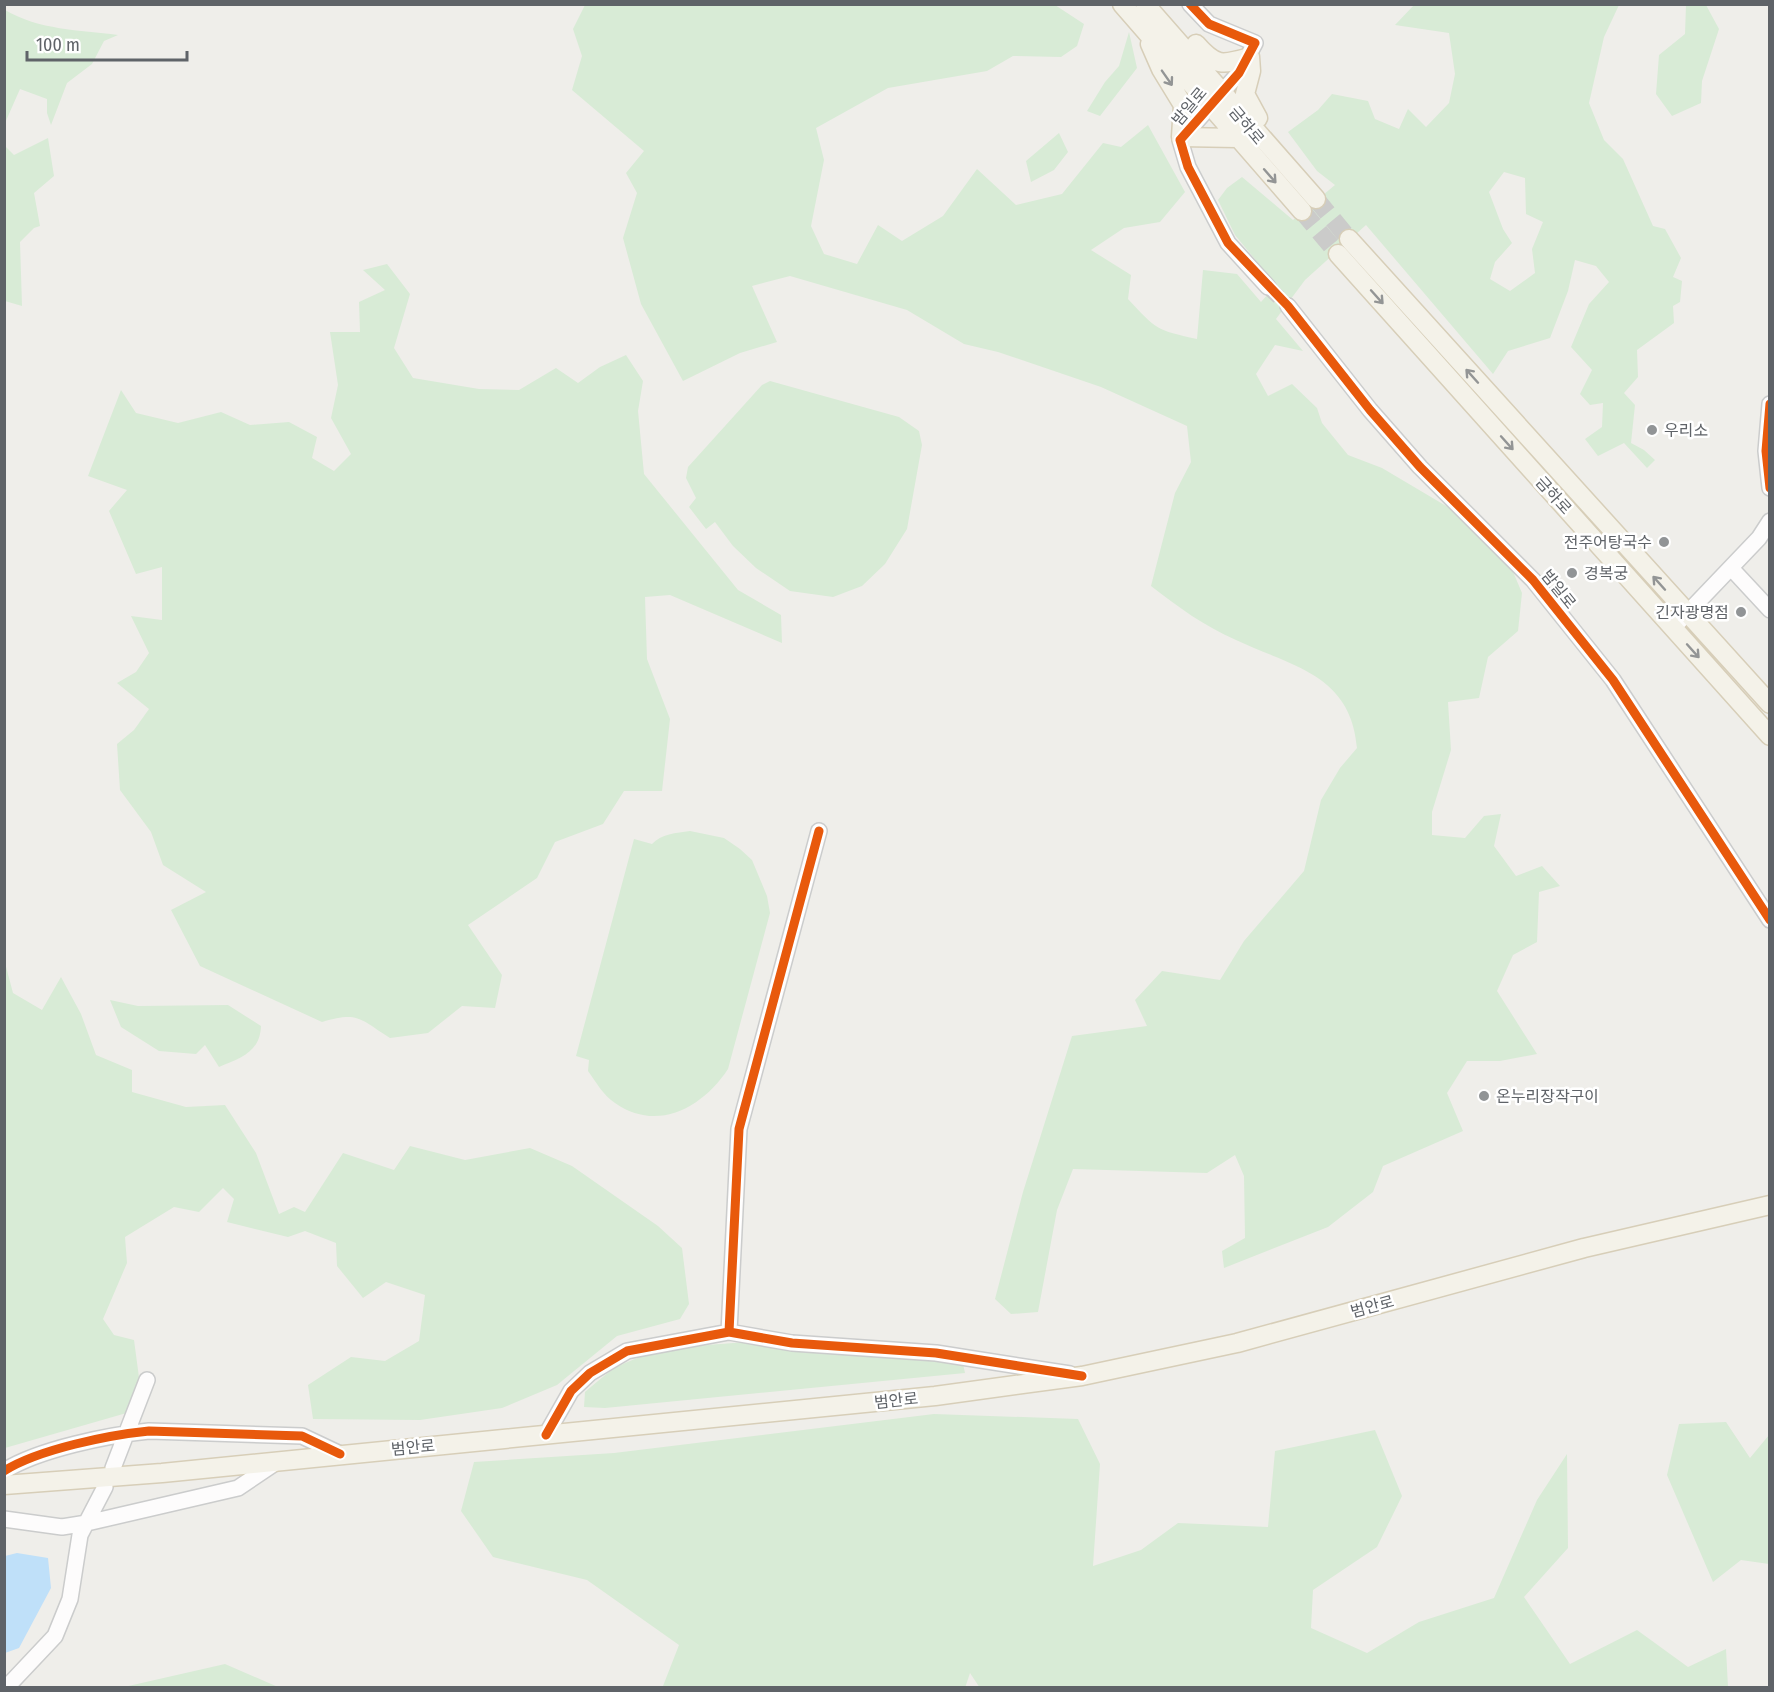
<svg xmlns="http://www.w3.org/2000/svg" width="1774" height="1692" font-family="'Fira Sans Condensed','Noto Sans KR',sans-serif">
<rect width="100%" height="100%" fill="#efeeea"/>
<path fill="#d8ebd6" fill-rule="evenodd" d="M 585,5 L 1055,5 L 1084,24 L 1077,46 L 1061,57 L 1013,56 L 987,71 L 888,88 L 816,128 L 824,160 L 811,226 L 824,254 L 857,264 L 878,225 L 902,241 L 943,216 L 977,169 L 1016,205 L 1062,194 L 1103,143 L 1121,147 L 1148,125 L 1185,192 L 1160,222 L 1124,228 L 1091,250 L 1131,275 L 1128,299 C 1157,330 1156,330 1197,339 L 1203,270 L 1237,274 L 1261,302 L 1276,285 L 1235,235 L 1218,200 L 1227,188 L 1242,177 L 1293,220 L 1335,185 L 1317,171 L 1288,132 L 1318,110 L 1332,94 L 1368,101 L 1375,119 L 1399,129 L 1408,109 L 1426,127 L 1449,103 L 1455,74 L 1449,33 L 1395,25 L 1414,5 L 1619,5 L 1604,37 L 1589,103 L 1604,140 L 1623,159 L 1653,226 L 1665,229 L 1681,258 L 1673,277 L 1682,281 L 1680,302 L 1673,306 L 1674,323 L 1637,350 L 1638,377 L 1624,393 L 1635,405 L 1631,443 L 1644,450 L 1655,460 L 1647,468 L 1624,443 L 1598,456 L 1585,439 L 1602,427 L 1603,403 L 1590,405 L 1580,394 L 1592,370 L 1571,347 L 1589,304 L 1609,282 L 1596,266 L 1575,260 L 1568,291 L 1550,338 L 1508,351 L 1493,374 L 1366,225 L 1305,280 L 1276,319 L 1303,351 L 1275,345 L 1256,374 L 1268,396 L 1292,384 L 1317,408 L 1322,423 L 1348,455 L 1382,468 L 1458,513 L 1511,567 L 1522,593 L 1518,631 L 1488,657 L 1479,698 L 1448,702 L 1451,750 L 1432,812 L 1432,835 L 1465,838 L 1484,816 L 1501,814 L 1494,846 L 1516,876 L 1542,866 L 1560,886 L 1539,892 L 1537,942 L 1513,955 L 1497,991 L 1537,1054 L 1500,1061 L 1467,1061 L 1447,1093 L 1463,1131 L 1383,1166 L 1373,1192 L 1328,1227 L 1224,1268 L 1222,1251 L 1245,1238 L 1244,1176 L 1235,1155 L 1207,1173 L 1073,1169 L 1057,1210 L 1038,1312 L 1011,1314 L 995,1299 L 1023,1192 L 1072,1036 L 1147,1026 L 1135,1000 L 1162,971 L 1220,980 L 1244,941 L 1304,871 L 1321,800 L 1340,768 L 1357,748 C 1351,674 1291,666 1236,640 C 1204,626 1178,607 1151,586 L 1175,493 L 1191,462 L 1187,426 L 1101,387 L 998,352 L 964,344 L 907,310 L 790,276 L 752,286 L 777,342 L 740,353 L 683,381 L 641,304 L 623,238 L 637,193 L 626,173 L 644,151 L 572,90 L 582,56 L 573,29 ZM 1504,172 L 1525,178 L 1526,214 L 1543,222 L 1532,249 L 1535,273 L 1510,291 L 1490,279 L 1495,262 L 1512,243 L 1503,229 L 1489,192 Z
M 1686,5 L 1706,5 L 1719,29 L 1702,81 L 1701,103 L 1672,116 L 1656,94 L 1659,55 L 1685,34 Z
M 5,10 C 39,30 79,30 118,35 L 104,41 L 92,64 L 67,83 L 51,125 L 47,113 L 47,99 L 20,89 L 5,123 Z
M 1129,32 L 1137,68 L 1100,116 L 1087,111 L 1105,82 L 1119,66 Z
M 1059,133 L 1068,152 L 1054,170 L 1031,182 L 1026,161 Z
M 48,138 L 54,176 L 34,193 L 40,226 L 34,228 L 20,242 L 22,306 L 5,301 L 5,146 L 14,155 Z
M 387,264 L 410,294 L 394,348 L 413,378 L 479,389 L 519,390 L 556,368 L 578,383 L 600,367 L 626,355 L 643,381 L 638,411 L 644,474 L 738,590 L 781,615 L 782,643 L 670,595 L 645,597 L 647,659 L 670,719 L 662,791 L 624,791 L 603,824 L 555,842 L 537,878 L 468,925 L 502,975 L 495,1008 L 462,1006 L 428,1033 L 390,1038 C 360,1019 358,1011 322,1022 L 200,966 L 171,910 L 206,892 L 163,865 L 151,832 L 120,790 L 117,744 L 134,730 L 149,709 L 117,683 L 136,672 L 149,653 L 131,616 L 162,620 L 162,567 L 136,574 L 109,511 L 127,490 L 88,476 L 121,390 L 136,413 L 178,423 L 221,412 L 250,425 L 289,422 L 317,437 L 312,458 L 334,471 L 351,454 L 331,418 L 338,385 L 330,332 L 360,332 L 359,302 L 385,290 L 363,270 Z
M 770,381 L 899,417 L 919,431 L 922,445 L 907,529 L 885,564 L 862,586 L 833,597 L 790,591 L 756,568 L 733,546 L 715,522 L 706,529 L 689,507 L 696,498 L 686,478 L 688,467 L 762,385 Z
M 690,831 L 724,838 L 740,849 L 752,860 L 767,896 L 770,913 L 728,1069 C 703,1107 658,1133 615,1103 C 603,1095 596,1082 588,1071 L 589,1060 L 576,1056 L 634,839 L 652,844 C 661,834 676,833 690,831 Z
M 4,959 L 13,993 L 42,1010 L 61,977 L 81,1014 L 96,1055 L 132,1070 L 132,1092 L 186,1107 L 225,1105 L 256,1153 L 279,1214 L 294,1207 L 305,1212 L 343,1153 L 394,1170 L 410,1146 L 465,1160 L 530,1148 L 572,1166 L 658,1226 L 682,1248 L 689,1304 L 680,1319 L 617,1336 L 557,1385 L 502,1408 L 420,1420 L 313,1419 L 308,1385 L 351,1357 L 385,1361 L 419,1341 L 425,1295 L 386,1282 L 363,1298 L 337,1266 L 336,1243 L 305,1231 L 288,1237 L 227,1222 L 234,1199 L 223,1188 L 199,1212 L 174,1207 L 125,1237 L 127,1263 L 103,1319 L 114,1335 L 134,1340 L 140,1385 L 130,1412 L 5,1448 Z
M 110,1000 L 138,1006 L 228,1005 L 261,1026 C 260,1052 241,1058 219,1067 L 205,1045 L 196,1054 L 159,1051 L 121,1027 Z
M 748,1342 L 963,1364 L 965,1373 L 605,1408 L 584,1407 L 585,1392 C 596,1383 607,1372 619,1366 C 654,1347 709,1345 748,1342 Z
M 934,1414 L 1078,1419 L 1100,1464 L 1093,1566 L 1141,1550 L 1178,1523 L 1268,1527 L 1275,1451 L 1375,1430 L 1402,1496 L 1377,1547 L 1313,1590 L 1311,1628 L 1367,1653 L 1419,1622 L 1494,1598 L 1537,1500 L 1567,1454 L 1568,1548 L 1524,1597 L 1570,1664 L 1637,1630 L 1688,1667 L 1726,1649 L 1728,1687 L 980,1688 L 970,1673 L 965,1688 L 666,1687 L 663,1686 L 679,1645 L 587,1580 L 493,1557 L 461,1511 L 474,1462 L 614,1453 Z
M 1726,1422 L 1750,1458 L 1769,1435 L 1769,1564 L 1741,1560 L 1713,1582 L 1667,1475 L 1679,1424 Z
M 225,1664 L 278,1687 L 124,1687 Z"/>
<path fill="#bfe0f9" d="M 17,1553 L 48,1558 L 51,1588 L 19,1648 L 5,1653 L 5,1556 Z"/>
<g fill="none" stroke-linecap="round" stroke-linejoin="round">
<path stroke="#cbcbca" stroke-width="15" stroke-dasharray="15 8" stroke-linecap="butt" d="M 1268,287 L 1288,306"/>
<path stroke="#cbcbca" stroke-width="18" stroke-dasharray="18 9" stroke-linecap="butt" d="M 1316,199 L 1349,239
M 1302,211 L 1338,254"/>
<defs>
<path id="minor" d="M 1190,4 L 1209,24 L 1255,43 L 1239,73 L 1180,140 L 1188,167 L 1228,243 L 1268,287
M 1288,306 L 1370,410 L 1420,467 L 1533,580 L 1613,680 L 1770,920
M 1770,404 L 1766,451 L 1770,488
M 1731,568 L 1770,610
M 1673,628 L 1759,538 L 1770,521
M 729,1332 L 739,1129 L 819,831
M 546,1435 L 571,1391 L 590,1373 L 627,1351 L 729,1332 L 792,1343 L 936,1353 L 1070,1374
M 113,1468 L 147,1380
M 4,1471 C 39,1449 109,1435 149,1431 L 302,1436 L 340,1454
M 4,1519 L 62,1527 L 87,1523 L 238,1488 L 278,1461
M 6,1688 L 55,1636 L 70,1599 L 80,1535 L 105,1487"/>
<path id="major" d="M 1122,4 L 1302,211
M 1145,4 L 1316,199
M 1150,44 L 1161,69 L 1183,105 L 1181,137 L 1237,138
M 1196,44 C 1216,67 1222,65 1250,57 L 1251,71 L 1245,94 L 1258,118
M 1349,239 L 1770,704
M 1338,254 L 1770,736
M 4,1485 L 162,1473 L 935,1396 L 1082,1376 L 1237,1343 L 1584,1248 L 1770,1205"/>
</defs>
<use href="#minor" stroke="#cbcccc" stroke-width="18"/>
<use href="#major" stroke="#d7ceb8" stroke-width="21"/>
<use href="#minor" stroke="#fdfcfc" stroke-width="15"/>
<use href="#major" stroke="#f4f2e9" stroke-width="18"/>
<defs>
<path id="cycleway" d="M 1190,4 L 1209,24 L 1255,43 L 1239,73 L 1180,140 L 1188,167 L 1228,243 L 1288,306 L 1370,410 L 1420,467 L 1533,580 L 1613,680 L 1770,920
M 1770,404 L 1766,451 L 1770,488
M 729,1332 L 739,1129 L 819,831
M 546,1435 L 571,1391 L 590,1373 L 627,1351 L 729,1332 L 792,1343 L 936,1353 L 1082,1376
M 4,1471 C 39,1449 109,1435 149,1431 L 302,1436 L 340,1454"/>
</defs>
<use href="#cycleway" stroke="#fff" stroke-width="13"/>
<use href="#cycleway" stroke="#e8590c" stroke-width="9"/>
</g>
<defs><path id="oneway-shaft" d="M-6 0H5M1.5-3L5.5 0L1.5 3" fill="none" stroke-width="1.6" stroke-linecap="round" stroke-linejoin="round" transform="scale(1.5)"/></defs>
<g stroke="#939595">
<use href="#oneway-shaft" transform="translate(1167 78) rotate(55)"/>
<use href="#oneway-shaft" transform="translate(1270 176) rotate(49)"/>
<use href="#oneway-shaft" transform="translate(1377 297) rotate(48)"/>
<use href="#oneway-shaft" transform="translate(1472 376) rotate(-132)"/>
<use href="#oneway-shaft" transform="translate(1507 443) rotate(48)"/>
<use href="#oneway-shaft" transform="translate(1659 583) rotate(-132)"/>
<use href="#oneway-shaft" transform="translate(1693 651) rotate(48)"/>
</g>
<g fill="#919496" stroke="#fff" stroke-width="2">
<circle cx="1652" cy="430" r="6"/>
<circle cx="1664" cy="542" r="6"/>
<circle cx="1572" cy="573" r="6"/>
<circle cx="1741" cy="612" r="6"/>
<circle cx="1484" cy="1096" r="6"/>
</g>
<g text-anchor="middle" stroke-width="5" stroke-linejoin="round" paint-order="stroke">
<g font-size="16" fill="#5f6368" stroke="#fff">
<text transform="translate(1189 106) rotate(-50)" y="6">밤일로</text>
<text transform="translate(1247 125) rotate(50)" y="6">금하로</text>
<text transform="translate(1554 495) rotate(48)" y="6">금하로</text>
<text transform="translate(1559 589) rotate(51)" y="6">밤일로</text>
<text transform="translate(1372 1306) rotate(-15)" y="6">범안로</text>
<text transform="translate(896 1400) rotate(-6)" y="6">범안로</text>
<text transform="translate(413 1447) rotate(-5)" y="6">범안로</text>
</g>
<g font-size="16" fill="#5f6368" stroke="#fff" text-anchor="start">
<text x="1664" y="436">우리소</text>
<text x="1652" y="548" text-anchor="end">전주어탕국수</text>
<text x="1584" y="579">경복궁</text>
<text x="1729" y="618" text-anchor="end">긴자광명점</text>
<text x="1496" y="1102">온누리장작구이</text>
</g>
</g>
<rect width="1774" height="1692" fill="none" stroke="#5f6368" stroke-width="12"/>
<path d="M27 51v9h160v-9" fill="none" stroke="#5f6368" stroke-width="3"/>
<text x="36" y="51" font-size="18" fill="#5f6368" stroke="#ffffff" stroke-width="4.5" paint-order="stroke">100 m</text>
</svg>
